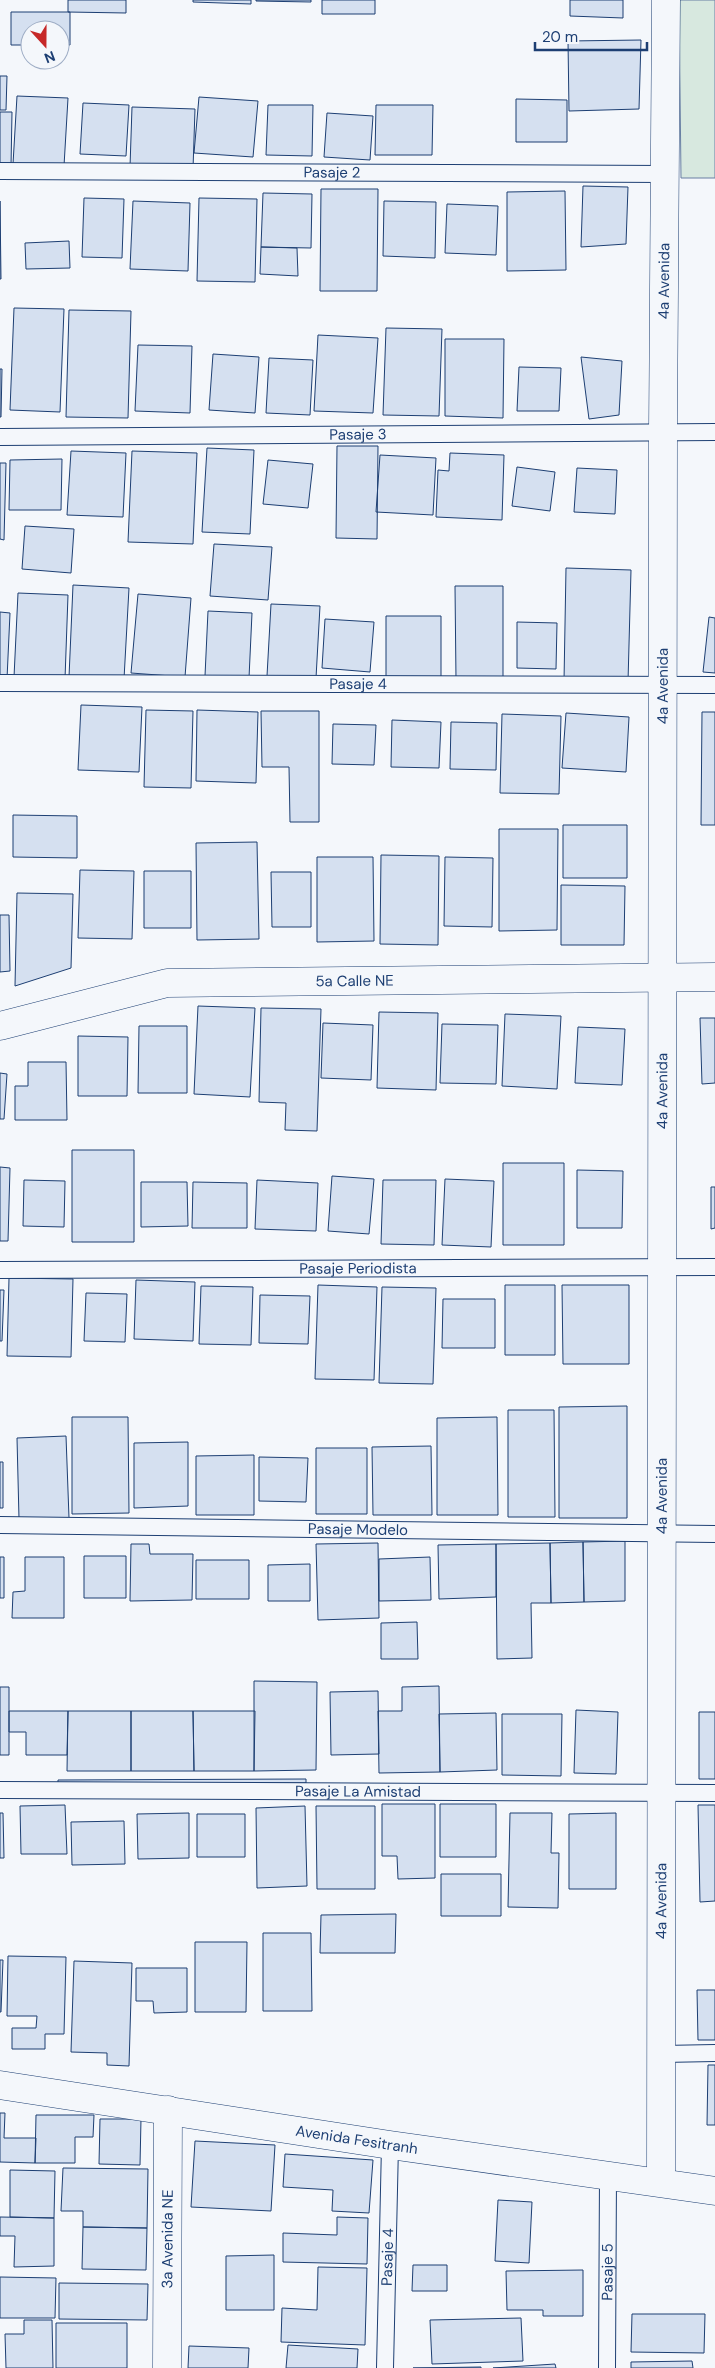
<svg xmlns="http://www.w3.org/2000/svg" width="715" height="2368" font-family="'DM Sans',sans-serif">
<rect width="100%" height="100%" fill="#f4f7fb"/>
<path fill="#d7e8df" stroke="#687fa3" d="M 679,0 L 715,0 L 715,178 L 681,178 Z"/>
<path fill="#d5e0f0" stroke="#1d3f73" d="M 68,0 L 126,0 L 126,13 L 68,12 Z
M 193,0 L 251,0 L 251,4 L 193,2 Z
M 256,0 L 311,0 L 311,2 L 256,1 Z
M 322,0 L 375,0 L 375,14 L 322,14 Z
M 570,0 L 623,0 L 623,18 L 570,16 Z
M 11,12 L 70,12 L 70,45 L 60,45 L 60,30 L 30,30 L 30,45 L 11,45 Z
M 641,40 L 639,109 L 569,111 L 568,41 Z
M 0,76 L 7,76 L 6,110 L 0,110 Z
M 17,96 L 68,98 L 64,166 L 13,164 Z
M 199,97 L 258,101 L 253,157 L 194,153 Z
M 516,99 L 567,100 L 567,142 L 516,142 Z
M 83,103 L 129,105 L 126,156 L 80,154 Z
M 268,105 L 313,105 L 312,156 L 266,155 Z
M 376,105 L 433,105 L 432,155 L 375,155 Z
M 132,107 L 195,109 L 193,169 L 130,167 Z
M 0,112 L 12,112 L 11,167 L 0,167 Z
M 327,113 L 373,116 L 370,160 L 324,157 Z
M 583,186 L 628,187 L 626,244 L 581,247 Z
M 321,189 L 378,189 L 377,291 L 320,291 Z
M 565,191 L 566,270 L 507,271 L 507,192 Z
M 263,193 L 312,194 L 311,248 L 261,247 Z
M 84,198 L 124,199 L 122,258 L 82,257 Z
M 199,198 L 257,199 L 255,282 L 197,281 Z
M 0,201 L 1,279 L 0,279 Z
M 133,201 L 190,203 L 188,271 L 130,269 Z
M 384,201 L 436,202 L 435,258 L 383,256 Z
M 447,204 L 498,206 L 496,255 L 445,253 Z
M 69,241 L 70,268 L 26,269 L 25,243 Z
M 261,247 L 297,248 L 298,276 L 260,274 Z
M 14,308 L 64,309 L 60,412 L 10,410 Z
M 69,310 L 131,311 L 128,418 L 66,417 Z
M 386,328 L 442,329 L 439,416 L 383,415 Z
M 318,335 L 378,338 L 373,413 L 314,411 Z
M 445,339 L 504,339 L 503,418 L 445,416 Z
M 138,345 L 192,346 L 190,413 L 135,411 Z
M 213,354 L 259,357 L 255,413 L 209,410 Z
M 581,357 L 622,361 L 619,415 L 589,419 Z
M 269,358 L 313,360 L 310,415 L 266,413 Z
M 519,367 L 561,368 L 559,411 L 517,411 Z
M 0,369 L 2,369 L 1,417 L 0,417 Z
M 337,446 L 378,446 L 377,539 L 336,538 Z
M 207,448 L 254,450 L 250,534 L 202,532 Z
M 71,451 L 126,453 L 123,517 L 67,515 Z
M 132,451 L 197,453 L 193,544 L 128,542 Z
M 450,453 L 504,455 L 502,520 L 436,517 L 438,470 L 449,471 Z
M 380,455 L 436,458 L 433,515 L 376,512 Z
M 62,459 L 61,510 L 9,510 L 10,460 Z
M 268,460 L 313,464 L 308,508 L 263,504 Z
M 0,463 L 6,463 L 4,540 L 0,539 Z
M 517,467 L 555,472 L 550,511 L 512,506 Z
M 577,468 L 617,470 L 615,514 L 574,512 Z
M 25,526 L 74,529 L 71,573 L 22,569 Z
M 214,544 L 272,547 L 268,600 L 210,596 Z
M 566,568 L 631,570 L 628,682 L 564,681 Z
M 73,585 L 129,588 L 124,679 L 69,677 Z
M 455,586 L 503,586 L 503,680 L 456,680 Z
M 18,593 L 68,595 L 65,679 L 14,677 Z
M 138,594 L 191,598 L 185,677 L 131,673 Z
M 271,604 L 320,606 L 316,678 L 267,676 Z
M 208,611 L 252,613 L 249,678 L 205,676 Z
M 0,612 L 10,613 L 7,679 L 0,679 Z
M 386,616 L 441,616 L 441,680 L 386,679 Z
M 709,617 L 715,618 L 715,673 L 703,672 Z
M 325,619 L 374,622 L 370,672 L 322,668 Z
M 517,622 L 557,623 L 556,669 L 517,668 Z
M 81,705 L 142,707 L 139,772 L 78,770 Z
M 146,710 L 193,711 L 191,788 L 144,787 Z
M 197,710 L 258,712 L 256,783 L 196,781 Z
M 261,711 L 319,711 L 319,822 L 290,822 L 289,767 L 262,767 Z
M 702,712 L 715,712 L 715,825 L 701,825 Z
M 566,713 L 629,717 L 626,772 L 562,768 Z
M 502,714 L 561,716 L 559,794 L 500,793 Z
M 392,720 L 441,722 L 439,768 L 391,767 Z
M 451,722 L 497,723 L 496,770 L 450,769 Z
M 333,724 L 376,725 L 374,765 L 332,764 Z
M 13,815 L 77,816 L 77,858 L 13,857 Z
M 563,825 L 627,825 L 627,878 L 563,878 Z
M 499,829 L 558,829 L 557,930 L 499,931 Z
M 257,842 L 259,939 L 197,940 L 196,843 Z
M 381,855 L 439,856 L 438,945 L 380,944 Z
M 317,857 L 373,857 L 374,941 L 317,942 Z
M 445,857 L 493,858 L 492,927 L 444,926 Z
M 80,870 L 134,871 L 132,939 L 78,938 Z
M 144,871 L 191,871 L 191,928 L 144,928 Z
M 271,872 L 311,872 L 311,927 L 272,927 Z
M 561,885 L 625,886 L 624,945 L 561,945 Z
M 17,893 L 73,894 L 71,968 L 15,986 Z
M 0,915 L 9,915 L 10,971 L 0,972 Z
M 198,1006 L 255,1008 L 250,1097 L 194,1094 Z
M 261,1008 L 321,1009 L 317,1131 L 285,1130 L 286,1103 L 259,1102 Z
M 379,1012 L 438,1013 L 436,1090 L 377,1088 Z
M 505,1014 L 561,1016 L 557,1089 L 502,1086 Z
M 700,1018 L 715,1018 L 715,1083 L 702,1084 Z
M 323,1023 L 373,1025 L 371,1080 L 321,1078 Z
M 442,1024 L 498,1025 L 496,1084 L 440,1083 Z
M 139,1026 L 187,1026 L 187,1093 L 138,1093 Z
M 578,1027 L 625,1029 L 622,1085 L 575,1083 Z
M 78,1036 L 128,1037 L 127,1096 L 78,1096 Z
M 28,1062 L 66,1062 L 67,1120 L 15,1120 L 15,1086 L 28,1086 Z
M 0,1073 L 7,1074 L 4,1119 L 0,1119 Z
M 72,1150 L 134,1150 L 134,1242 L 72,1242 Z
M 503,1163 L 564,1163 L 564,1245 L 503,1245 Z
M 0,1167 L 10,1168 L 8,1241 L 0,1241 Z
M 577,1170 L 623,1171 L 622,1228 L 577,1228 Z
M 332,1176 L 374,1179 L 369,1234 L 328,1231 Z
M 445,1179 L 494,1181 L 491,1247 L 442,1245 Z
M 24,1180 L 65,1181 L 64,1227 L 23,1226 Z
M 257,1180 L 318,1183 L 316,1231 L 255,1229 Z
M 383,1180 L 436,1180 L 434,1245 L 381,1244 Z
M 141,1182 L 187,1182 L 188,1226 L 141,1227 Z
M 193,1182 L 247,1183 L 247,1228 L 192,1228 Z
M 711,1187 L 715,1187 L 715,1228 L 711,1229 Z
M 9,1278 L 73,1279 L 71,1357 L 7,1356 Z
M 136,1280 L 195,1282 L 193,1341 L 134,1339 Z
M 318,1285 L 377,1287 L 374,1380 L 315,1379 Z
M 505,1285 L 555,1285 L 555,1355 L 505,1355 Z
M 562,1285 L 629,1285 L 629,1364 L 563,1364 Z
M 201,1286 L 253,1287 L 251,1345 L 199,1344 Z
M 382,1287 L 436,1288 L 433,1384 L 379,1383 Z
M 0,1290 L 4,1290 L 2,1341 L 0,1341 Z
M 86,1293 L 127,1294 L 125,1342 L 84,1341 Z
M 260,1295 L 310,1296 L 308,1344 L 259,1343 Z
M 443,1299 L 495,1299 L 495,1348 L 442,1348 Z
M 627,1406 L 627,1518 L 559,1518 L 559,1407 Z
M 508,1410 L 554,1410 L 555,1517 L 508,1517 Z
M 72,1417 L 128,1417 L 129,1513 L 72,1514 Z
M 497,1417 L 498,1515 L 437,1515 L 437,1418 Z
M 66,1436 L 69,1518 L 19,1519 L 17,1438 Z
M 188,1442 L 188,1506 L 134,1508 L 134,1443 Z
M 431,1446 L 432,1515 L 373,1515 L 372,1447 Z
M 316,1448 L 367,1448 L 367,1514 L 316,1514 Z
M 254,1455 L 254,1515 L 196,1515 L 196,1456 Z
M 259,1457 L 308,1458 L 306,1502 L 259,1501 Z
M 0,1462 L 3,1462 L 3,1508 L 0,1508 Z
M 625,1541 L 625,1601 L 584,1602 L 583,1542 Z
M 583,1542 L 584,1602 L 551,1603 L 550,1543 Z
M 378,1543 L 379,1618 L 318,1620 L 316,1544 Z
M 550,1543 L 551,1603 L 531,1603 L 532,1658 L 497,1659 L 496,1544 Z
M 131,1544 L 149,1544 L 150,1554 L 193,1554 L 192,1600 L 130,1601 Z
M 496,1544 L 496,1597 L 439,1599 L 438,1545 Z
M 84,1556 L 126,1556 L 126,1598 L 84,1598 Z
M 0,1557 L 4,1557 L 4,1598 L 0,1598 Z
M 25,1557 L 64,1557 L 64,1618 L 12,1618 L 13,1592 L 25,1591 Z
M 430,1557 L 431,1600 L 379,1601 L 379,1559 Z
M 196,1560 L 249,1560 L 249,1599 L 196,1599 Z
M 310,1564 L 310,1601 L 268,1601 L 268,1565 Z
M 417,1622 L 418,1659 L 381,1659 L 381,1623 Z
M 254,1681 L 317,1682 L 316,1770 L 254,1771 Z
M 439,1686 L 440,1772 L 379,1773 L 378,1711 L 402,1711 L 402,1687 Z
M 0,1687 L 9,1687 L 9,1755 L 0,1755 Z
M 378,1691 L 379,1754 L 331,1755 L 330,1692 Z
M 576,1710 L 618,1712 L 616,1774 L 574,1773 Z
M 9,1711 L 68,1711 L 67,1755 L 26,1755 L 26,1732 L 9,1732 Z
M 68,1711 L 131,1711 L 131,1771 L 67,1771 Z
M 131,1711 L 193,1711 L 194,1771 L 131,1771 Z
M 193,1711 L 255,1711 L 254,1771 L 194,1771 Z
M 699,1712 L 715,1712 L 715,1779 L 699,1779 Z
M 496,1713 L 497,1770 L 440,1772 L 439,1714 Z
M 502,1714 L 562,1714 L 561,1776 L 502,1775 Z
M 306,1779 L 306,1783 L 58,1783 L 58,1780 Z
M 382,1804 L 435,1804 L 435,1878 L 398,1879 L 397,1856 L 382,1856 Z
M 440,1804 L 496,1804 L 496,1857 L 440,1857 Z
M 65,1805 L 67,1854 L 21,1854 L 20,1806 Z
M 698,1805 L 715,1805 L 715,1901 L 700,1902 Z
M 305,1806 L 307,1886 L 257,1888 L 256,1808 Z
M 316,1806 L 375,1806 L 375,1889 L 317,1889 Z
M 0,1813 L 3,1813 L 4,1858 L 0,1858 Z
M 189,1813 L 189,1858 L 138,1859 L 137,1814 Z
M 510,1813 L 552,1813 L 551,1853 L 559,1853 L 558,1908 L 508,1907 Z
M 616,1813 L 616,1889 L 569,1889 L 569,1814 Z
M 197,1814 L 245,1814 L 245,1857 L 197,1857 Z
M 124,1821 L 125,1864 L 72,1865 L 71,1822 Z
M 441,1874 L 501,1874 L 501,1916 L 441,1916 Z
M 396,1914 L 395,1953 L 320,1953 L 321,1915 Z
M 263,1933 L 311,1933 L 312,2011 L 263,2011 Z
M 195,1942 L 247,1942 L 246,2012 L 195,2012 Z
M 8,1956 L 66,1957 L 64,2034 L 45,2034 L 45,2049 L 12,2049 L 12,2028 L 36,2028 L 37,2016 L 7,2016 Z
M 0,1960 L 3,1960 L 1,2012 L 0,2012 Z
M 74,1961 L 132,1963 L 129,2066 L 107,2065 L 107,2053 L 71,2052 Z
M 136,1968 L 187,1968 L 187,2012 L 154,2013 L 153,2001 L 136,2001 Z
M 697,1990 L 715,1990 L 715,2040 L 698,2040 Z
M 708,2065 L 715,2065 L 715,2125 L 707,2125 Z
M 0,2113 L 5,2113 L 4,2138 L 36,2138 L 35,2163 L 0,2162 Z
M 36,2115 L 94,2115 L 93,2137 L 75,2137 L 75,2163 L 35,2163 Z
M 100,2119 L 141,2119 L 140,2165 L 99,2164 Z
M 195,2141 L 275,2145 L 271,2211 L 191,2207 Z
M 285,2154 L 373,2160 L 369,2213 L 332,2211 L 333,2190 L 283,2187 Z
M 63,2168 L 148,2169 L 147,2228 L 83,2227 L 83,2211 L 61,2211 Z
M 10,2170 L 55,2171 L 54,2218 L 10,2217 Z
M 498,2200 L 532,2202 L 529,2263 L 495,2261 Z
M 0,2217 L 54,2218 L 54,2266 L 14,2267 L 15,2236 L 0,2236 Z
M 337,2217 L 368,2218 L 367,2264 L 283,2262 L 283,2233 L 337,2235 Z
M 83,2227 L 147,2228 L 146,2270 L 82,2269 Z
M 274,2255 L 274,2310 L 226,2310 L 226,2256 Z
M 413,2265 L 447,2265 L 447,2291 L 412,2291 Z
M 318,2267 L 367,2268 L 365,2345 L 281,2342 L 282,2308 L 317,2310 Z
M 583,2270 L 583,2316 L 543,2316 L 543,2310 L 507,2310 L 506,2271 Z
M 0,2277 L 56,2278 L 55,2318 L 0,2318 Z
M 59,2283 L 148,2284 L 147,2320 L 59,2319 Z
M 632,2314 L 705,2314 L 704,2353 L 631,2352 Z
M 521,2318 L 523,2361 L 432,2364 L 430,2320 Z
M 24,2320 L 52,2320 L 53,2368 L 6,2368 L 5,2334 L 24,2334 Z
M 56,2323 L 127,2323 L 127,2368 L 56,2368 Z
M 288,2345 L 358,2349 L 357,2368 L 286,2368 Z
M 189,2346 L 249,2348 L 248,2368 L 188,2368 Z
M 692,2361 L 693,2368 L 631,2368 L 631,2362 Z
M 555,2364 L 556,2368 L 493,2368 Z
M 481,2367 L 481,2368 L 413,2368 Z"/>
<g fill="none" stroke-linecap="round" stroke-linejoin="round">
<defs>
<g id="service">
<path id="s1" d="M 0,171 L 665,174"/>
<path id="s2" d="M 0,437 L 715,432"/>
<path id="s3" d="M 0,683 L 715,685"/>
<path id="s4" d="M 0,1270 L 715,1267"/>
<path id="s5" d="M 0,1525 L 715,1534"/>
<path id="s6" d="M 0,1790 L 715,1793"/>
<path d="M 662,2054 L 715,2053"/>
<path id="s7" d="M 385,2368 L 390,2145"/>
<path id="s8" d="M 607,2368 L 608,2175"/>
</g>
<g id="minor">
<path id="s9" d="M 0,1026 L 167,983 L 715,977"/>
<path id="s10" d="M 0,2085 L 390,2145 L 715,2191"/>
<path id="s11" d="M 661,2182 L 663,433 L 666,0"/>
<path id="s12" d="M 167,2368 L 168,2110"/>
</g>
</defs>
<use href="#service" stroke="#1d3f73" stroke-width="18"/>
<use href="#minor" stroke="#1d3f73" stroke-width="29"/>
<use href="#service" stroke="#f4f7fb" stroke-width="16"/>
<use href="#minor" stroke="#f4f7fb" stroke-width="28"/>
</g>
<g text-anchor="middle" stroke-width="4" stroke-linejoin="round" paint-order="stroke">
<g font-size="15" fill="#1d3f73" stroke="#f4f7fb">
<text dy="5" stroke="none"><textPath href="#s1" startOffset="332">Pasaje 2</textPath></text>
<text dy="5" stroke="none"><textPath href="#s11" startOffset="1901">4a Avenida</textPath></text>
<text dy="5" stroke="none"><textPath href="#s2" startOffset="358">Pasaje 3</textPath></text>
<text dy="5" stroke="none"><textPath href="#s3" startOffset="358">Pasaje 4</textPath></text>
<text dy="5" stroke="none"><textPath href="#s11" startOffset="1496">4a Avenida</textPath></text>
<text dy="5" stroke="none"><textPath href="#s9" startOffset="360">5a Calle NE</textPath></text>
<text dy="5" stroke="none"><textPath href="#s11" startOffset="1091">4a Avenida</textPath></text>
<text dy="5" stroke="none"><textPath href="#s4" startOffset="358">Pasaje Periodista</textPath></text>
<text dy="5" stroke="none"><textPath href="#s11" startOffset="686">4a Avenida</textPath></text>
<text dy="5" stroke="none"><textPath href="#s5" startOffset="358">Pasaje Modelo</textPath></text>
<text dy="5" stroke="none"><textPath href="#s6" startOffset="358">Pasaje La Amistad</textPath></text>
<text dy="5" stroke="none"><textPath href="#s11" startOffset="281">4a Avenida</textPath></text>
<text dy="5" stroke="none"><textPath href="#s10" startOffset="361">Avenida Fesitranh</textPath></text>
<text dy="5" stroke="none"><textPath href="#s12" startOffset="129">3a Avenida NE</textPath></text>
<text dy="5" stroke="none"><textPath href="#s7" startOffset="111">Pasaje 4</textPath></text>
<text dy="5" stroke="none"><textPath href="#s8" startOffset="96">Pasaje 5</textPath></text>
</g>
</g>
<g transform="translate(45 45) rotate(159)"><circle r="24" fill="#f4f7fb" stroke="#9eadc5"/>
<path d="M0-4L9 19L0 12L-9 19Z" fill="#c62828"/>
<text y="-8" font-size="14" font-weight="bold" text-anchor="middle" fill="#1d3f73">N</text>
</g>
<path d="M535 42v8h112v-8" fill="none" stroke="#1d3f73" stroke-width="2.5"/>
<text x="542" y="42" font-size="15" fill="#1d3f73" stroke="#f4f7fb" stroke-width="4" paint-order="stroke">20 m</text>
</svg>
